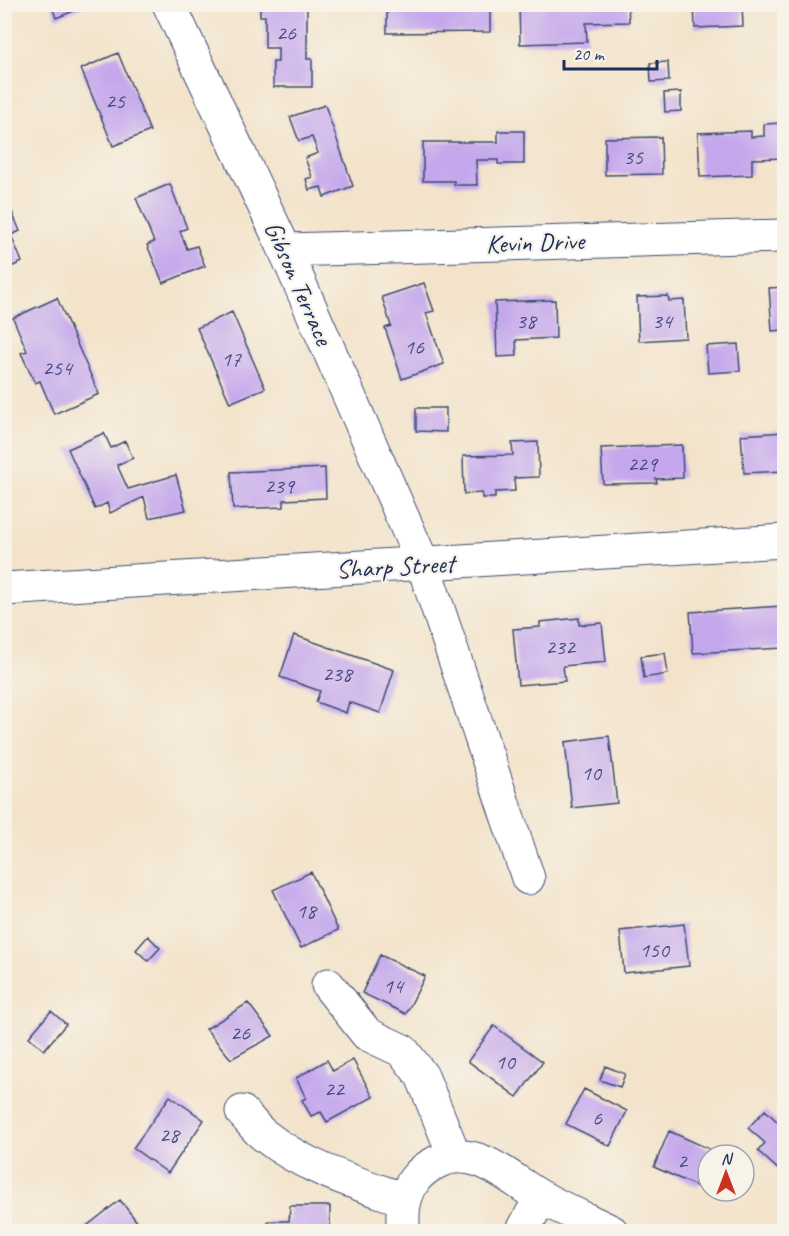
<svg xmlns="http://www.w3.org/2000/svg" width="789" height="1236" font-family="Caveat,sans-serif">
<rect width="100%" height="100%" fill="#f7f3e8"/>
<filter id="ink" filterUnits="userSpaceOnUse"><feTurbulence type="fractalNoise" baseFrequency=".0167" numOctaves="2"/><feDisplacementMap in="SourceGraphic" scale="12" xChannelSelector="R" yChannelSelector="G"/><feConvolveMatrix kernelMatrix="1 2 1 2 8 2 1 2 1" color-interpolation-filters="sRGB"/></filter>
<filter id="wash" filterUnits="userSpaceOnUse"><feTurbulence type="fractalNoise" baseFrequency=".008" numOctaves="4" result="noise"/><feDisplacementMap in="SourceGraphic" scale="24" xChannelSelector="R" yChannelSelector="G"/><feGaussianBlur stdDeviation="1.35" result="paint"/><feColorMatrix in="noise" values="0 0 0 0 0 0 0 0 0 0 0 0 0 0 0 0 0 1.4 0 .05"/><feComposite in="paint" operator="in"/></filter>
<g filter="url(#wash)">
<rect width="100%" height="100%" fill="#f3e3cb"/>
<g id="blocks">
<path fill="#c4a7ec" d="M 51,4 L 89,4 L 89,5 L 56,18 Z
M 260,4 L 307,4 L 307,59 L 312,59 L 312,87 L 273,87 L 273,62 L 278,62 L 278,48 L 265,48 L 265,16 L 260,16 Z
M 387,4 L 490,4 L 490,32 L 387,33 Z
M 519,4 L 628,4 L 629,22 L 586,23 L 587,42 L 520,44 Z
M 694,4 L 742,4 L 743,26 L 695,28 Z
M 118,53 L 150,131 L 113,146 L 81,69 Z
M 668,62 L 669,81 L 651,82 L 650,63 Z
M 681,92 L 681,111 L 665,112 L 664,93 Z
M 325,105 L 353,186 L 324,197 L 321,187 L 309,190 L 306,179 L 312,177 L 305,158 L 318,153 L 312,137 L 299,141 L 290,117 Z
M 784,123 L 784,158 L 752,159 L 752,175 L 700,177 L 698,133 L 751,131 L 751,137 L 764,136 L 764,124 Z
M 498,131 L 524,131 L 524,164 L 498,164 L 498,160 L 476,160 L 477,185 L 454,185 L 454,181 L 423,181 L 423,142 L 498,142 Z
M 661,137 L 662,174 L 605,175 L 605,138 Z
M 170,184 L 187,228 L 180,231 L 187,249 L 197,246 L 205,266 L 163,283 L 147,245 L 154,242 L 136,198 Z
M 4,193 L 20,231 L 11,235 L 22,262 L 4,270 Z
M 424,283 L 434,311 L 426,313 L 444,364 L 402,379 L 385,328 L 391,326 L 382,297 Z
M 784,287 L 784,330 L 772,331 L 769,288 Z
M 668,296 L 669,301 L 684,300 L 686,338 L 639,341 L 637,297 Z
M 57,298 L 99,394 L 54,414 L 40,381 L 35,383 L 21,353 L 27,351 L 13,318 Z
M 555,300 L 556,338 L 516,340 L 517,356 L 497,357 L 495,302 Z
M 232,312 L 265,388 L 230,403 L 197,328 Z
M 738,344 L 740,371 L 708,373 L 706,346 Z
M 416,408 L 446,408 L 446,432 L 416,431 Z
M 784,432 L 784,471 L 744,473 L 741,435 Z
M 104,433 L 111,448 L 125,441 L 133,458 L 117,465 L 128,489 L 176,475 L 186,510 L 149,518 L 144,497 L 110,513 L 107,503 L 95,509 L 68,449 Z
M 538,442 L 539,477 L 514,478 L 515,491 L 495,492 L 495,498 L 482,498 L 482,493 L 464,494 L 463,456 L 513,455 L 512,443 Z
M 682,445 L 683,478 L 656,479 L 657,483 L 603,484 L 601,448 Z
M 325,468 L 326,498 L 284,500 L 284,507 L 233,509 L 231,472 Z
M 783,606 L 784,648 L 693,653 L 690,612 Z
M 579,618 L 579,625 L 602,623 L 606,662 L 563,666 L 565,681 L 518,685 L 513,629 L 540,627 L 540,622 Z
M 294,635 L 394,670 L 380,713 L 349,702 L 346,713 L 316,702 L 320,691 L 280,677 Z
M 665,653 L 668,674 L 644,678 L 641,656 Z
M 609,736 L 617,803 L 572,808 L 565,742 Z
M 311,872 L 338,930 L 301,948 L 273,890 Z
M 684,924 L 689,966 L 624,973 L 620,931 Z
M 148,936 L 160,948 L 148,961 L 136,950 Z
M 380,955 L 425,976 L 406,1014 L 362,993 Z
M 248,1003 L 273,1036 L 231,1059 L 206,1029 Z
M 51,1011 L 66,1024 L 44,1050 L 29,1037 Z
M 494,1026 L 543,1062 L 517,1097 L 468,1061 Z
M 327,1060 L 333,1071 L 353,1060 L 373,1097 L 327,1122 L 321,1112 L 311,1116 L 302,1100 L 306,1098 L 296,1078 Z
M 605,1066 L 625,1074 L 620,1087 L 600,1080 Z
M 584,1089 L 627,1111 L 610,1146 L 566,1124 Z
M 170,1096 L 204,1120 L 168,1173 L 133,1148 Z
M 765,1110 L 784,1128 L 784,1175 L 758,1151 L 765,1143 L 748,1128 Z
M 669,1131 L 714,1151 L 712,1155 L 708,1155 L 708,1165 L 698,1187 L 654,1167 Z
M 120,1200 L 145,1232 L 79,1232 Z
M 290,1206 L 330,1206 L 330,1232 L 268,1232 L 268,1221 L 289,1221 Z"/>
</g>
</g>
<g filter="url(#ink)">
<use href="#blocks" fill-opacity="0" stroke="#3b4a6e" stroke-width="1.5"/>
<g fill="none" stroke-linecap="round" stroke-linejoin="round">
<defs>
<path id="minor" d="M 169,4 L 285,250 L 423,564 L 528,878
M 285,250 L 784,236
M 4,589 L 784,541
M 328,985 L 367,1034 L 403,1051 L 422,1076 L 455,1157
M 242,1112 C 250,1120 256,1130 265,1136 C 305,1168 357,1183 405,1200
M 404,1232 C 401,1213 404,1194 415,1179 C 421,1171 429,1166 437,1162 C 476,1143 509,1179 541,1197 C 564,1210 588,1220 612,1232
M 522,1232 L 541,1197"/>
</defs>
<use href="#minor" stroke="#3b4a6e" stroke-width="35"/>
<use href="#minor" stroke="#fff" stroke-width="33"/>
</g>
</g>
<g text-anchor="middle" stroke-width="4.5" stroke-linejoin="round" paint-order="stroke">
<g font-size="22" fill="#454d82">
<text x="286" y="40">26</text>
<text x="115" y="108">25</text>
<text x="633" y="164">35</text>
<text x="526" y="328">38</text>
<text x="662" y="328">34</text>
<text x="414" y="354">16</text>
<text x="231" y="366">17</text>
<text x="57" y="375">254</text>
<text x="642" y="471">229</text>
<text x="279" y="493">239</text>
<text x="560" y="654">232</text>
<text x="337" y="681">238</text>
<text x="591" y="780">10</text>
<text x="306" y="918">18</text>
<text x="654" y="957">150</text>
<text x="393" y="993">14</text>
<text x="240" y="1040">26</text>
<text x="505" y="1069">10</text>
<text x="334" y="1096">22</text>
<text x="597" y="1125">6</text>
<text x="169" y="1142">28</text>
<text x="682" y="1168">2</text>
</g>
<g font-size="26" fill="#1b2f5e" stroke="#f7f3e8">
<text transform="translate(535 242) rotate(-2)" y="9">Kevin Drive</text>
<text transform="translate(299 283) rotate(66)" y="9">Gibson Terrace</text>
<text transform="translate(395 566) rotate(-3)" y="9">Sharp Street</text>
</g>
</g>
<rect width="789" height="1236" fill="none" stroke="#f7f3e8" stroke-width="24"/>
<g transform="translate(726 1173)"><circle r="28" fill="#f7f3e8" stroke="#9fa5b1" stroke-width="1.5"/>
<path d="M0-4.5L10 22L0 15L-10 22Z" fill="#c8321e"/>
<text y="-9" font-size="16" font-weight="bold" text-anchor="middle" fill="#1b2f5e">N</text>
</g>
<path d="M564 60v9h93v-9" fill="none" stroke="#1b2f5e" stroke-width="3"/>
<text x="573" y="60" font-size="18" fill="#1b2f5e" stroke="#f7f3e8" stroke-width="4.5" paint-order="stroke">20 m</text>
</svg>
